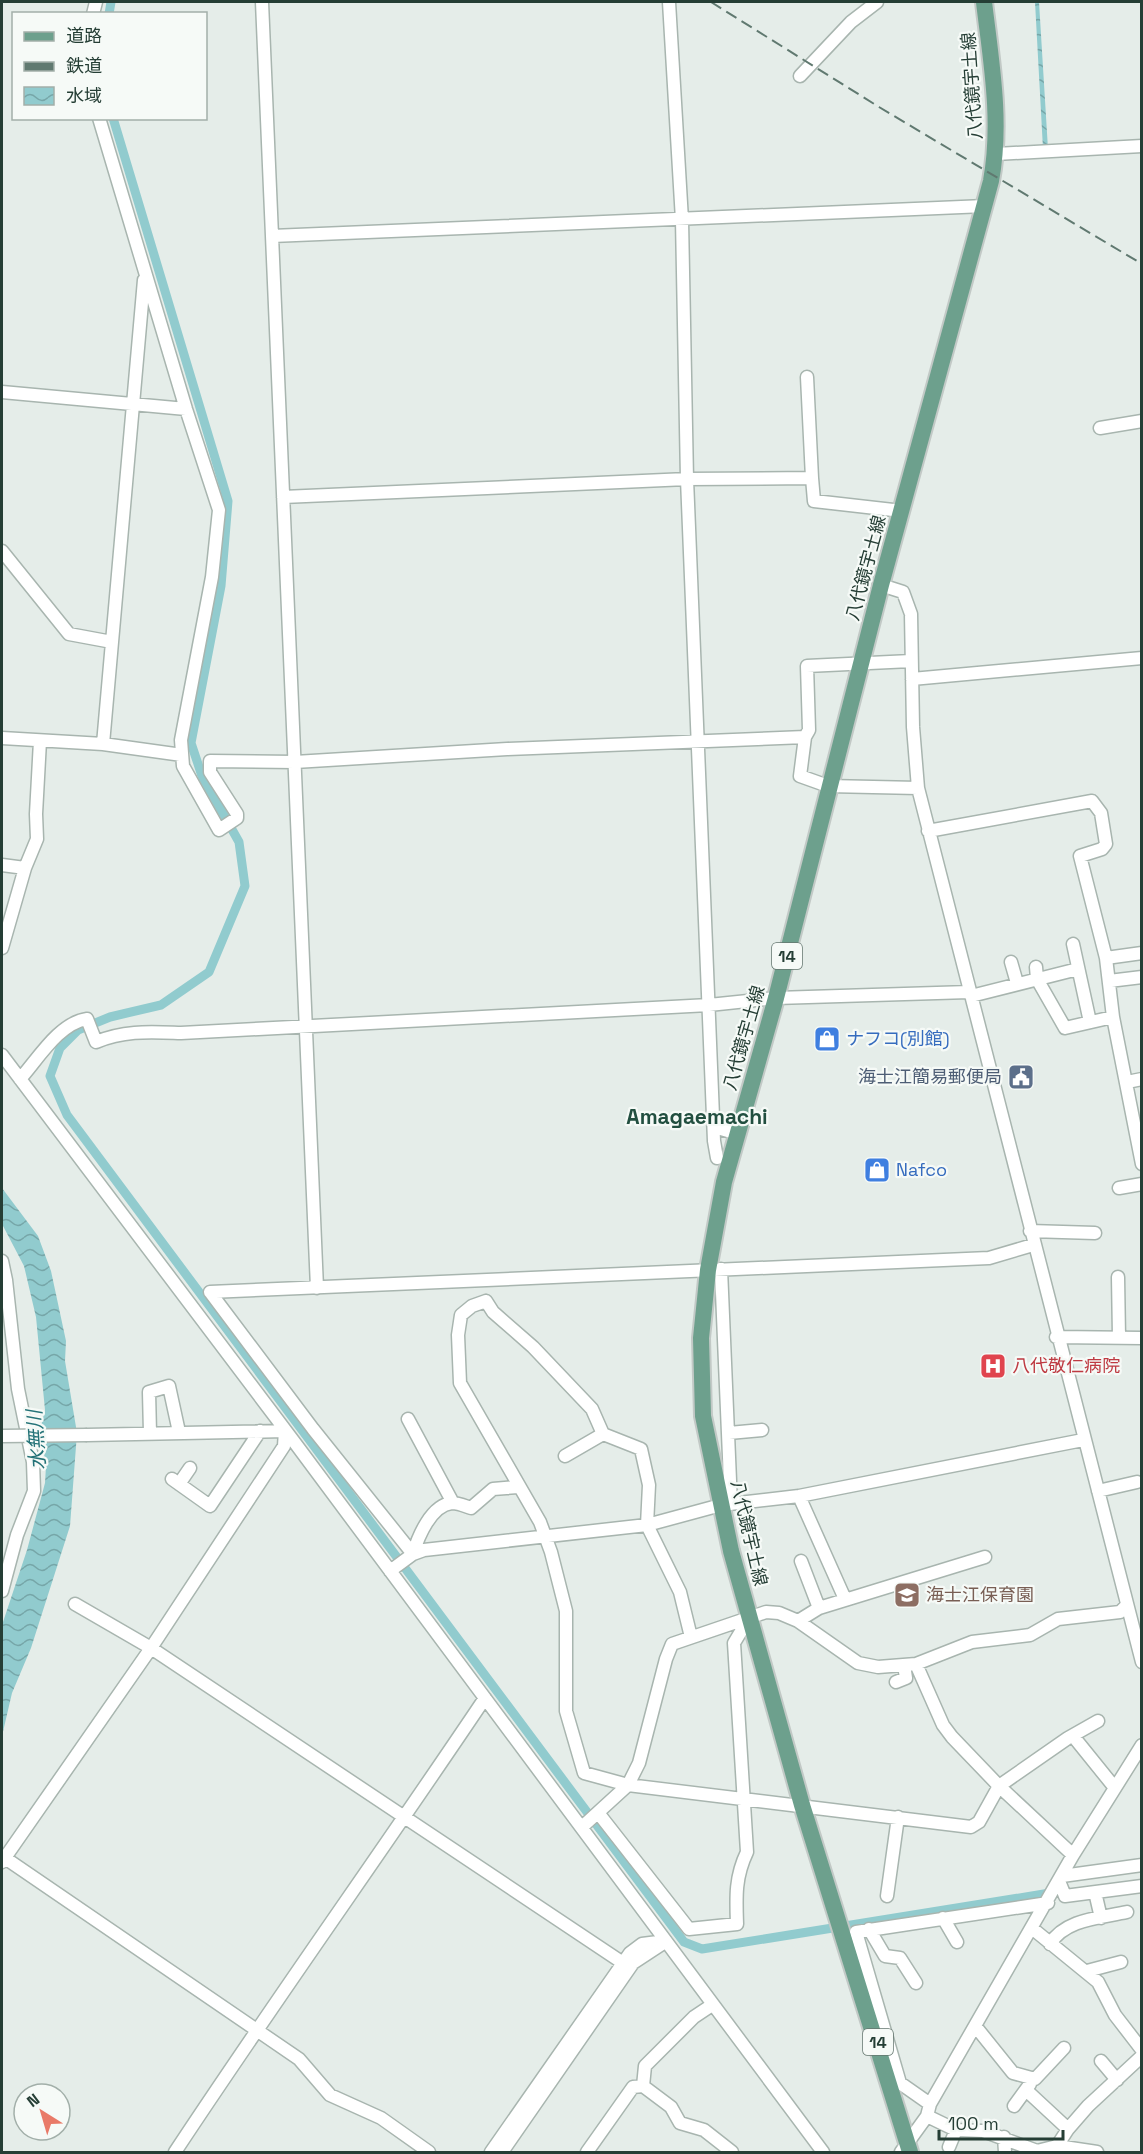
<svg xmlns="http://www.w3.org/2000/svg" width="1143" height="2154" font-family="'Space Grotesk','Noto Sans JP',sans-serif">
<defs>
<pattern id="water-waves" width="16" height="10" patternUnits="userSpaceOnUse" patternTransform="scale(1.5)"><rect width="16" height="10" fill="#91cbce"/><path d="M0 5q4-4 8 0t8 0" fill="none" stroke="#76a6a8"/></pattern>
</defs>
<rect width="100%" height="100%" fill="#e5ede9"/>
<path fill="url(#water-waves)" d="M 1035,2 L 1039,2 L 1048,149 L 1043,149 Z
M 2,1188 L 38,1236 L 51,1271 L 66,1341 L 65,1361 L 77,1433 L 70,1526 L 31,1648 L 12,1693 L 2,1736 L 2,1625 L 27,1550 L 45,1483 L 46,1466 L 40,1430 L 45,1410 L 36,1317 L 24,1266 L 2,1224 Z"/>
<g fill="none" stroke-linecap="round" stroke-linejoin="round">
<path stroke="#91cbce" stroke-width="9" d="M 109,14 L 111,2
M 113,118 L 228,501 L 221,586 L 191,743 L 202,776 L 239,842 L 245,886 L 209,972 L 161,1005 L 110,1017 L 78,1030 L 60,1048 L 50,1076 L 67,1115 L 684,1942 L 702,1949 L 1056,1892"/>
<defs>
<path id="minor" d="M 262,2 L 317,1288
M 669,2 L 682,220 L 687,479 L 714,1141 L 717,1158
M 93,14 L 96,2
M 800,76 L 851,22 L 877,2
M 99,118 L 186,409 L 219,510 L 212,577 L 181,740 L 183,766 L 219,830 L 237,818 L 237,814 L 210,772 L 210,761 L 295,762 L 507,749 L 805,737 L 800,776 L 828,786 L 918,788
M 996,154 L 1142,146
M 272,236 L 985,206
M 807,377 L 812,478
M 2,392 L 186,409
M 1100,428 L 1142,421
M 283,497 L 687,479 L 812,478 L 814,501 L 902,511
M 2,551 L 69,634 L 112,642
M 881,585 L 903,592 L 911,614 L 913,727 L 918,788 L 1142,1662
M 912,679 L 1142,658
M 805,737 L 809,730 L 807,666 L 911,661
M 2,738 L 103,744 L 182,755
M 103,744 L 144,280
M 928,831 L 1092,801 L 1101,813 L 1106,844 L 1102,849 L 1080,856 L 1106,958 L 1113,1017 L 1142,1164
M 2,865 L 25,868
M 1073,944 L 1090,1022
M 2,948 L 25,868 L 37,839 L 36,814 L 40,741
M 1106,958 L 1142,953
M 1011,962 L 1017,983
M 1036,967 L 1037,979 L 1065,1028 L 1113,1017
M 1109,981 L 1142,977
M 971,996 L 1078,969
M 2,1055 L 295,1443 L 823,2152
M 20,1079 C 38,1059 59,1023 87,1019 L 96,1042 C 125,1030 150,1032 181,1033 L 709,1005 L 776,998 L 969,992
M 1127,1082 L 1142,1079
M 714,1127 L 738,1134
M 1119,1188 L 1142,1184
M 1030,1231 L 1095,1233
M 2,1261 L 6,1280 L 18,1389 L 33,1462 L 34,1491 L 17,1535 L 2,1591
M 721,1269 L 731,1504
M 1118,1277 L 1119,1337
M 210,1292 L 989,1258 L 1033,1245
M 210,1292 L 313,1429 L 413,1554
M 486,1301 L 472,1306 L 461,1315 L 458,1335 L 460,1383 L 540,1522 L 551,1552 L 566,1611 L 566,1711 L 584,1773 L 628,1785 L 971,1827 L 979,1822 L 999,1786 L 1068,1738 L 1098,1721
M 486,1301 L 493,1312 L 533,1347 L 592,1409 L 603,1434 L 641,1449 L 649,1485 L 647,1525 L 680,1592 L 691,1637
M 1056,1337 L 1142,1338
M 408,1419 L 453,1503
M 150,1433 L 149,1392 L 169,1386 L 179,1432
M 729,1433 L 762,1430
M 565,1456 L 603,1434
M 172,1479 L 210,1506 L 260,1431
M 179,1484 L 190,1468
M 1098,1491 L 1137,1482
M 799,1496 L 845,1599
M 413,1554 C 418,1537 431,1505 452,1503 C 458,1503 465,1506 471,1508 L 493,1489 L 518,1487
M 801,1561 L 819,1608
M 390,1571 L 413,1554 L 424,1550 L 647,1525 L 721,1505 L 799,1496 L 1083,1440
M 75,1604 L 151,1648 L 623,1963
M 798,1621 L 819,1608 L 985,1557
M 916,1664 L 943,1725 L 952,1737 L 999,1786 L 1073,1855
M 896,1682 L 906,1678 L 904,1665
M 1073,1736 L 1115,1788
M 599,1814 L 689,1929 L 737,1924 C 736,1897 735,1877 747,1852 L 734,1643 L 749,1618
M 582,1827 L 628,1785 L 639,1763 L 666,1659 L 672,1644 L 766,1612 L 779,1613 L 798,1621 L 858,1663 L 878,1667 L 916,1664 L 972,1642 L 1030,1635 L 1058,1619 L 1120,1612 L 1127,1605
M 5,1858 L 299,2059 L 330,2095 L 381,2118 L 429,2152
M 2,1862 L 151,1648 L 284,1446 L 285,1431 L 87,1435
M 1062,1876 L 1142,1865
M 1059,1881 L 1065,1896 L 1142,1886
M 1095,1892 L 1101,1918
M 887,1896 L 898,1817
M 943,1918 L 957,1942
M 869,1929 L 885,1956 L 900,1958 L 916,1983
M 1033,1929 L 1098,1982 L 1115,2015 L 1142,2050
M 1050,1944 C 1065,1919 1100,1918 1127,1912
M 1087,1971 L 1121,1962
M 976,2027 L 1013,2073 L 1035,2079 L 1064,2048
M 1101,2061 L 1117,2080
M 643,2086 L 671,2107 L 680,2123 L 704,2130 L 732,2152
M 1026,2090 L 1068,2129 L 1088,2106 L 1142,2056
M 930,2104 L 900,2083 L 856,1932 L 1048,1903
M 1014,2106 L 1030,2084
M 927,2116 L 956,2130 L 983,2131 L 1037,2151 L 1057,2146 L 1068,2129
M 1004,2137 L 1005,2152
M 1057,2146 L 1097,2152
M 949,2147 L 956,2130
M 175,2152 C 276,1999 383,1850 485,1698
M 491,2152 L 630,1953 L 642,1944 L 666,1941
M 502,2152 L 633,1963 L 665,1942
M 587,2152 L 633,2087 L 643,2086 L 645,2066 L 694,2017 L 712,2005
M 901,2152 L 927,2116 L 930,2104 L 1073,1855 L 1142,1745"/>
<path id="major" d="M 910,2152 L 802,1805 L 731,1551 L 703,1416 L 701,1338 L 708,1270 L 724,1182 L 776,998 L 881,585 L 991,181 C 1002,122 991,61 984,2"/>
</defs>
<use href="#minor" stroke="#a8b5af" stroke-width="15"/>
<use href="#major" stroke="#c2c9c6" stroke-width="20"/>
<use href="#minor" stroke="#fff" stroke-width="12"/>
<use href="#major" stroke="#6da08d" stroke-width="16"/>
<path stroke="#607970" stroke-width="2" stroke-dasharray="12 6" stroke-linecap="butt" d="M 711,2 L 879,107 L 1142,264"/>
<defs>
<path id="minor-bridge" d="M 2,1436 L 87,1435"/>
</defs>
<use href="#minor-bridge" stroke="#a8b5af" stroke-width="15" stroke-linecap="butt"/>
<use href="#minor-bridge" stroke="#fff" stroke-width="12"/>
</g>
<defs>
<symbol id="shop-square" viewBox="-11 -11 22 22"><rect x="-9" y="-9" width="18" height="18" rx="4" fill="#3f7fe0" stroke="#f6faf7"/><path d="M-5-2.5h2.3a2.7 3.5 0 0 1 5.4 0H5L5.5 6h-11ZM-1.5-2.5h3a1.5 2.3 0 0 0-3 0Z" fill="#fff"/></symbol>
<symbol id="civic-square" viewBox="-11 -11 22 22"><rect x="-9" y="-9" width="18" height="18" rx="4" fill="#5c6f8a" stroke="#f6faf7"/><path d="M-.6-6.5H3V-4.5H.6V-3L4-1V1h2V6H-6V1h2V-1L-.6-3ZM-1.2 2.5V6h2.4V2.5Z" fill="#fff"/></symbol>
<symbol id="hospital-square" viewBox="-11 -11 22 22"><rect x="-9" y="-9" width="18" height="18" rx="4" fill="#e0444e" stroke="#f6faf7"/><path d="M-5-5h3v3.5h4V-5h3V5h-3V1.5h-4V5h-3Z" fill="#fff"/></symbol>
<symbol id="school-square" viewBox="-11 -11 22 22"><rect x="-9" y="-9" width="18" height="18" rx="4" fill="#8d6e63" stroke="#f6faf7"/><path d="M0-5L7-2L0 1L-7-2ZM-4 1L0 2.5L4 1V4Q0 6-4 4Z" fill="#fff"/></symbol>
</defs>
<g fill-rule="evenodd">
<use href="#shop-square" x="812" y="1024" width="30" height="30"/>
<use href="#civic-square" x="1006" y="1062" width="30" height="30"/>
<use href="#shop-square" x="862" y="1155" width="30" height="30"/>
<use href="#hospital-square" x="978" y="1351" width="30" height="30"/>
<use href="#school-square" x="892" y="1580" width="30" height="30"/>
</g>
<g text-anchor="middle" stroke-width="4.5" stroke-linejoin="round" paint-order="stroke">
<g fill="#f6faf7" stroke="#64766f" stroke-width="1.5">
<rect x="772" y="943" width="30" height="26" rx="4.5"/>
<rect x="863" y="2029" width="30" height="26" rx="4.5"/>
</g>
<g font-size="16" font-weight="bold" fill="#253e35">
<text x="787" y="962">14</text>
<text x="878" y="2048">14</text>
</g>
<g font-size="18" fill="#253e35" stroke="#f6faf7">
<text transform="translate(972 86) rotate(-94)" y="6">八代鏡宇土線</text>
<text transform="translate(866 568) rotate(-75)" y="6">八代鏡宇土線</text>
<text transform="translate(744 1038) rotate(-74)" y="6">八代鏡宇土線</text>
<text transform="translate(749 1533) rotate(77)" y="6">八代鏡宇土線</text>
</g>
<g font-size="18" fill="#366cbe" stroke="#f6faf7" text-anchor="start">
<text x="846" y="1045">ナフコ(別館)</text>
<text x="896" y="1176">Nafco</text>
</g>
<g font-size="18" fill="#4e5e75" stroke="#f6faf7" text-anchor="end">
<text x="1002" y="1083">海士江簡易郵便局</text>
</g>
<g font-size="18" fill="#be3a42" stroke="#f6faf7" text-anchor="start">
<text x="1012" y="1372">八代敬仁病院</text>
</g>
<g font-size="18" fill="#785e54" stroke="#f6faf7" text-anchor="start">
<text x="926" y="1601">海士江保育園</text>
</g>
<g font-size="20" font-style="italic" fill="#237277" stroke="#f6faf7">
<text transform="translate(36 1440) rotate(-94)" y="7">水無川</text>
</g>
<g font-size="21" font-weight="bold" fill="#224f40" stroke="#f6faf7">
<text x="697" y="1124">Amagaemachi</text>
</g>
</g>
<rect width="1143" height="2154" fill="none" stroke="#253e35" stroke-width="6"/>
<rect x="12" y="12" width="195" height="108" fill="#f6faf7" stroke="#a2afa9" stroke-width="1.5"/>
<rect x="24" y="32" width="30" height="9" fill="#6da08d" stroke="#a2afa9" stroke-width="1.5"/>
<text x="66" y="42" font-size="18" fill="#253e35">道路</text>
<rect x="24" y="62" width="30" height="9" fill="#607970" stroke="#a2afa9" stroke-width="1.5"/>
<text x="66" y="72" font-size="18" fill="#253e35">鉄道</text>
<rect x="24" y="87" width="30" height="18" fill="url(#water-waves)" stroke="#a2afa9" stroke-width="1.5"/>
<text x="66" y="102" font-size="18" fill="#253e35">水域</text>
<g transform="translate(42 2112) rotate(323)"><circle r="28" fill="#f6faf7" stroke="#a2afa9" stroke-width="1.5"/>
<path d="M0-4.5L10 22L0 15L-10 22Z" fill="#e97a68"/>
<text y="-9" font-size="16" font-weight="bold" text-anchor="middle" fill="#253e35">N</text>
</g>
<path d="M939 2130v9h124v-9" fill="none" stroke="#253e35" stroke-width="3"/>
<text x="948" y="2130" font-size="18" fill="#253e35" stroke="#f6faf7" stroke-width="4.5" paint-order="stroke">100 m</text>
</svg>
